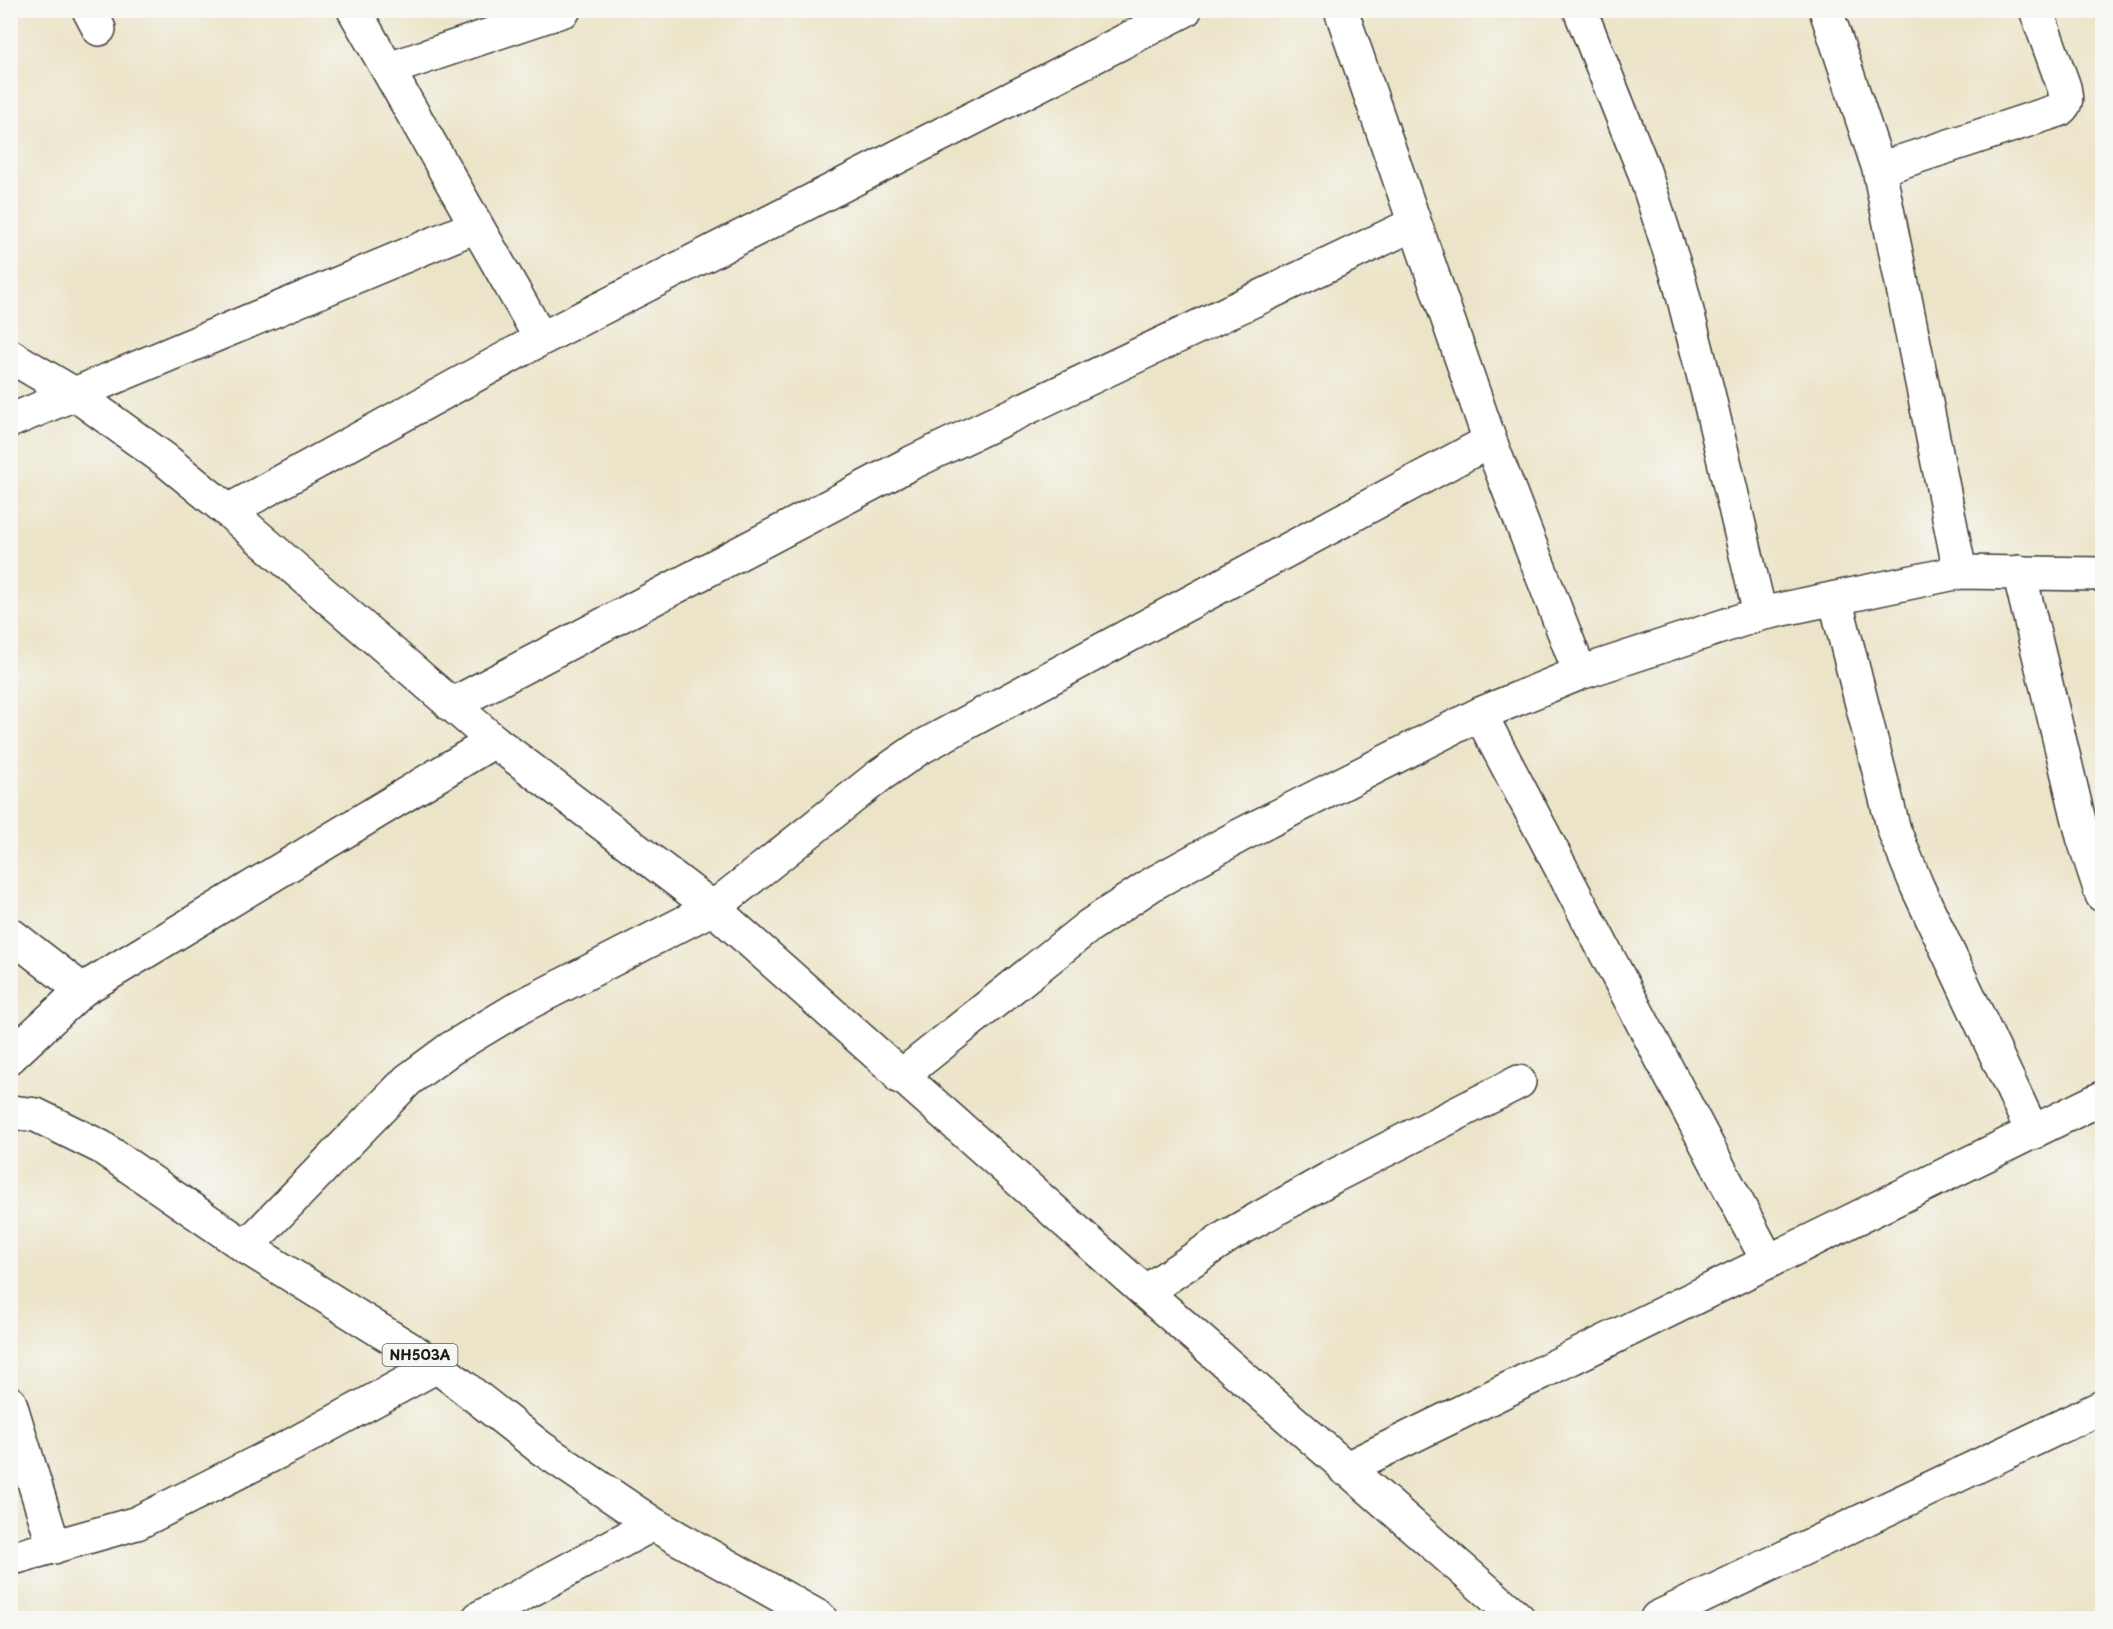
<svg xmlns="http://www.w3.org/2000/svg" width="2113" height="1629" font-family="'Playpen Sans',sans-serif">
<rect width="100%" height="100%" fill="#f6f6f2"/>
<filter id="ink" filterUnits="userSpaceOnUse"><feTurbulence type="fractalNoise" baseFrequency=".0167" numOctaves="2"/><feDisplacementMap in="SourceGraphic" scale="12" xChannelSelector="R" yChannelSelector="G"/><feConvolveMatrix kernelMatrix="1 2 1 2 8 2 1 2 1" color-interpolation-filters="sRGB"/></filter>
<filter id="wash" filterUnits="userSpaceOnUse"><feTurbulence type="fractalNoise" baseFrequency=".008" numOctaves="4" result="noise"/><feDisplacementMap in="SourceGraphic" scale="24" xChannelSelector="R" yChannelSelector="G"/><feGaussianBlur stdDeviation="1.35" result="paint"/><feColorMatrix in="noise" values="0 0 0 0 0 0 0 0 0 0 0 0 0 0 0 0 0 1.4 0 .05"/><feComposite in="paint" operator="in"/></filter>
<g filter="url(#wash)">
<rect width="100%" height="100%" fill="#ece4c8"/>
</g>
<g filter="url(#ink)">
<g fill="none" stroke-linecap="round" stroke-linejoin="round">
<defs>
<path id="minor" d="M 89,10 L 99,29
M 354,10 L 541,339
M 1341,10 L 1490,441 L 1580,673
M 1580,10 L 1644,171 L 1679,280 L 1708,393 L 1760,614
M 1826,10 L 1879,169 L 1960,572
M 389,69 L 564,10
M 1879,169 L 2059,110 C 2068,103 2066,97 2064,87 L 2036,10
M 10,421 L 476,226
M 228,511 L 541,339 L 1185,10
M 2019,572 L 2083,837 L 2102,895
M 1835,598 L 1894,830 L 1917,886 L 2033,1133
M 451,705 L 911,463 L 1414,224
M 1480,714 L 1768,1261
M 10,934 L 82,990 L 10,1057
M 82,990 L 494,741
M 900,1077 L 1089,926 L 1154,883 L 1241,835 L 1480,714 L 1580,673 L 1760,614 L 1960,572 L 2102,574
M 246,1247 L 408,1080 L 450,1049 L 520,1007 L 713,908 L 879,776 L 918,749 L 1490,441
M 1145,1292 L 1228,1236 L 1334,1176 L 1519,1082
M 10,1403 L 54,1547
M 1345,1469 L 2102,1098
M 10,1559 L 137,1523 L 292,1445 L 437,1366
M 479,1618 L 653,1524
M 1657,1618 L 2102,1407"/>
<path id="secondary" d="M 10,356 L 76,395 L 163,458 L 228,511 L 494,741 L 713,908 L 1145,1292 L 1518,1618"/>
<path id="trunk" d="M 10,1112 L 36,1115 L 101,1147 L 246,1247 L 437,1366 L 541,1448 L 653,1524 L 820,1618"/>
</defs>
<use href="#minor" stroke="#3b3a36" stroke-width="36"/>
<use href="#secondary" stroke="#3b3a36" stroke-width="36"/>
<use href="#trunk" stroke="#3b3a36" stroke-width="36"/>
<use href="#minor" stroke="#fff" stroke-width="33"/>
<use href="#secondary" stroke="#fff" stroke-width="33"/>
<use href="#trunk" stroke="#fff" stroke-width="33"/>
</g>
</g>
<g text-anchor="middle" stroke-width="4.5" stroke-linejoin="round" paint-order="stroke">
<rect fill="#f6f6f2" stroke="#5d5d5c" stroke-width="1.5" x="382.5" y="1344" width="75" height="22" rx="4.5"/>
<g font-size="14" font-weight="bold" fill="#1c1c1c">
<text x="420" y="1360">NH503A</text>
</g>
</g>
<rect width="2113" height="1629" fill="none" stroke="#f6f6f2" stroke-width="36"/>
</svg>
